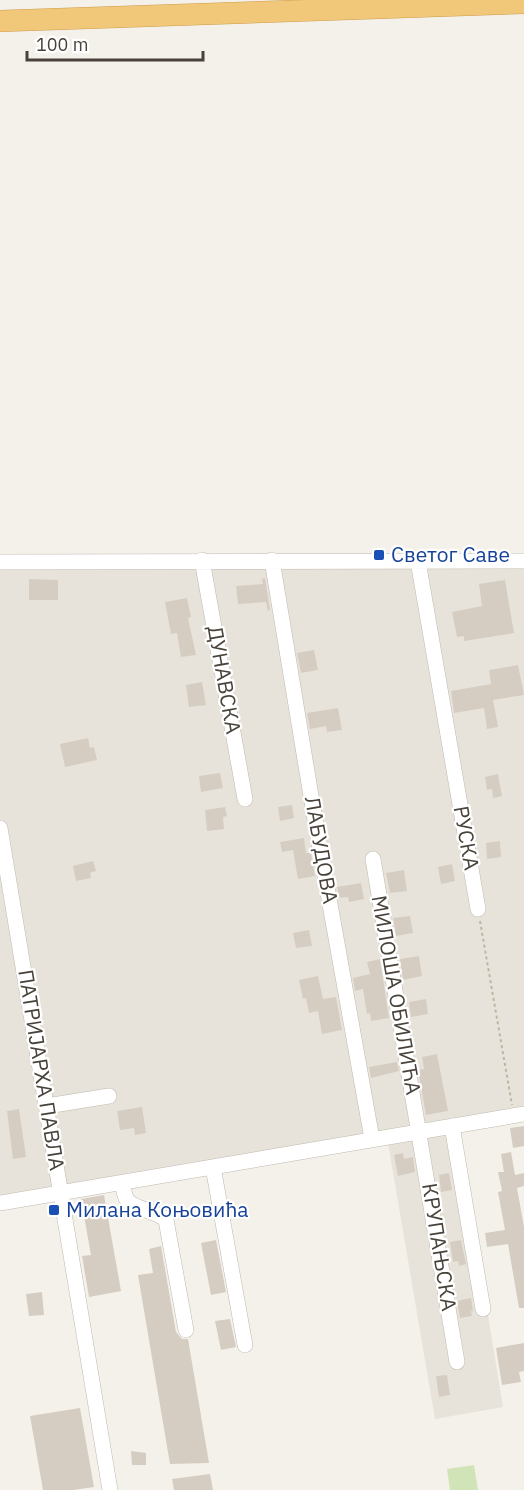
<svg xmlns="http://www.w3.org/2000/svg" width="524" height="1490" font-family="'IBM Plex Sans',sans-serif">
<rect width="100%" height="100%" fill="#f4f1eb"/>
<path fill="#e8e3da" d="M 0,561 L 524,561 L 524,1114 L 457,1126 L 503,1407 L 435,1419 L 387,1137 L 0,1203 Z"/>
<path fill="#d1e4b8" d="M 474,1465 L 478,1490 L 450,1490 L 447,1469 Z"/>
<path fill="#d5cdc2" d="M 265,578 L 270,610 L 268,611 L 266,602 L 238,604 L 236,586 L 263,584 L 262,579 Z
M 29,579 L 58,580 L 58,600 L 29,600 Z
M 505,580 L 514,633 L 464,641 L 464,636 L 457,637 L 452,612 L 482,606 L 479,584 Z
M 187,598 L 191,617 L 188,618 L 196,655 L 181,657 L 177,633 L 171,634 L 165,602 Z
M 314,650 L 318,670 L 301,673 L 297,653 Z
M 518,665 L 524,695 L 493,700 L 498,727 L 487,729 L 484,708 L 454,713 L 451,691 L 491,684 L 489,670 Z
M 202,682 L 206,705 L 189,707 L 186,685 Z
M 338,708 L 342,730 L 327,732 L 326,726 L 310,729 L 307,713 Z
M 88,738 L 90,748 L 94,747 L 97,760 L 65,767 L 60,744 Z
M 220,773 L 223,788 L 201,792 L 199,776 Z
M 498,774 L 502,796 L 493,798 L 492,789 L 487,790 L 485,777 Z
M 292,805 L 294,818 L 280,821 L 278,807 Z
M 225,807 L 227,816 L 223,817 L 224,829 L 207,831 L 205,810 Z
M 304,838 L 306,853 L 311,853 L 315,876 L 298,879 L 293,850 L 282,852 L 280,842 Z
M 500,841 L 501,857 L 487,859 L 486,843 Z
M 93,861 L 96,871 L 90,873 L 91,878 L 76,881 L 73,866 Z
M 452,864 L 455,881 L 441,884 L 438,867 Z
M 404,870 L 407,891 L 390,893 L 386,873 Z
M 361,883 L 364,899 L 349,902 L 348,897 L 339,898 L 337,887 Z
M 410,916 L 413,933 L 396,936 L 393,918 Z
M 309,930 L 312,946 L 296,948 L 293,933 Z
M 419,956 L 422,976 L 403,980 L 400,959 Z
M 380,959 L 389,1018 L 371,1021 L 370,1013 L 367,1014 L 363,989 L 355,991 L 353,978 L 370,974 L 367,962 Z
M 318,976 L 323,999 L 336,997 L 342,1030 L 322,1034 L 318,1011 L 309,1013 L 306,998 L 303,999 L 299,980 Z
M 426,999 L 428,1014 L 411,1017 L 409,1002 Z
M 437,1054 L 448,1111 L 426,1115 L 418,1070 L 424,1069 L 422,1057 Z
M 397,1062 L 399,1071 L 371,1078 L 369,1067 Z
M 142,1107 L 146,1133 L 135,1135 L 134,1128 L 120,1130 L 117,1111 Z
M 19,1109 L 26,1157 L 13,1159 L 7,1111 Z
M 524,1126 L 524,1146 L 513,1148 L 510,1128 Z
M 511,1152 L 515,1175 L 524,1173 L 524,1186 L 517,1188 L 524,1227 L 524,1308 L 519,1308 L 508,1244 L 487,1247 L 485,1233 L 505,1230 L 498,1192 L 502,1191 L 498,1172 L 504,1172 L 501,1154 Z
M 403,1153 L 404,1159 L 413,1157 L 415,1172 L 398,1176 L 394,1155 Z
M 449,1173 L 452,1190 L 441,1192 L 439,1175 Z
M 104,1195 L 121,1291 L 89,1297 L 82,1256 L 91,1255 L 81,1199 Z
M 216,1240 L 226,1292 L 211,1295 L 201,1243 Z
M 461,1240 L 466,1264 L 459,1266 L 458,1261 L 453,1262 L 450,1242 Z
M 161,1246 L 176,1332 L 182,1339 L 188,1339 L 209,1463 L 170,1464 L 138,1275 L 153,1273 L 149,1249 Z
M 42,1292 L 44,1315 L 29,1316 L 26,1294 Z
M 471,1298 L 473,1311 L 471,1311 L 472,1316 L 460,1318 L 457,1301 Z
M 230,1319 L 236,1347 L 221,1350 L 215,1321 Z
M 524,1343 L 524,1371 L 519,1372 L 521,1382 L 502,1385 L 496,1348 Z
M 447,1375 L 450,1395 L 439,1397 L 436,1376 Z
M 80,1408 L 94,1487 L 73,1490 L 43,1490 L 30,1416 Z
M 131,1451 L 146,1453 L 146,1465 L 132,1465 Z
M 210,1474 L 213,1490 L 174,1490 L 172,1479 Z"/>
<g fill="none" stroke-linecap="round" stroke-linejoin="round">
<defs>
<path id="minor" d="M 202,560 L 245,799
M 272,560 L 316,826 L 372,1139
M 418,561 L 478,909
M 0,562 L 524,561
M 0,828 L 110,1490
M 373,859 L 457,1362
M 47,1106 L 109,1096
M 452,1126 L 483,1309
M 213,1167 L 245,1345
M 122,1183 C 123,1187 124,1193 126,1198 C 131,1209 156,1210 166,1220 L 186,1330
M 0,1203 L 524,1114"/>
<path id="highway" d="M 0,21 L 524,3"/>
</defs>
<use href="#minor" stroke="#bfb9af" stroke-width="16"/>
<use href="#highway" stroke="#cf9c4a" stroke-width="22"/>
<path stroke="#bfb4a1" stroke-width="2" stroke-dasharray="3 3" stroke-linecap="butt" d="M 480,921 L 512,1105"/>
<use href="#minor" stroke="#fff" stroke-width="15"/>
<use href="#highway" stroke="#f1c77a" stroke-width="21"/>
</g>
<g fill="#1a4fb4" stroke="#fff" stroke-width="2">
<rect x="373" y="549" width="12" height="12" rx="3"/>
<rect x="48" y="1204" width="12" height="12" rx="3"/>
</g>
<g text-anchor="middle" stroke-width="4.5" stroke-linejoin="round" paint-order="stroke">
<g font-size="21" fill="#164399" stroke="#fff" text-anchor="start">
<text x="391" y="562">Светог Саве</text>
<text x="66" y="1217">Милана Коњовића</text>
</g>
<g font-size="21" fill="#48423a" stroke="#fff">
<text transform="translate(224 680) rotate(80)" y="7">ДУНАВСКА</text>
<text transform="translate(466 838) rotate(80)" y="7">РУСКА</text>
<text transform="translate(321 850) rotate(80)" y="7">ЛАБУДОВА</text>
<text transform="translate(396 995) rotate(80)" y="7">МИЛОША ОБИЛИЋА</text>
<text transform="translate(41 1070) rotate(81)" y="7">ПАТРИЈАРХА ПАВЛА</text>
<text transform="translate(439 1247) rotate(81)" y="7">КРУПАЊСКА</text>
</g>
</g>
<path d="M27 51v9h176v-9" fill="none" stroke="#48423a" stroke-width="3"/>
<text x="36" y="51" font-size="18" fill="#48423a" stroke="#ffffff" stroke-width="4.5" paint-order="stroke">100 m</text>
</svg>
